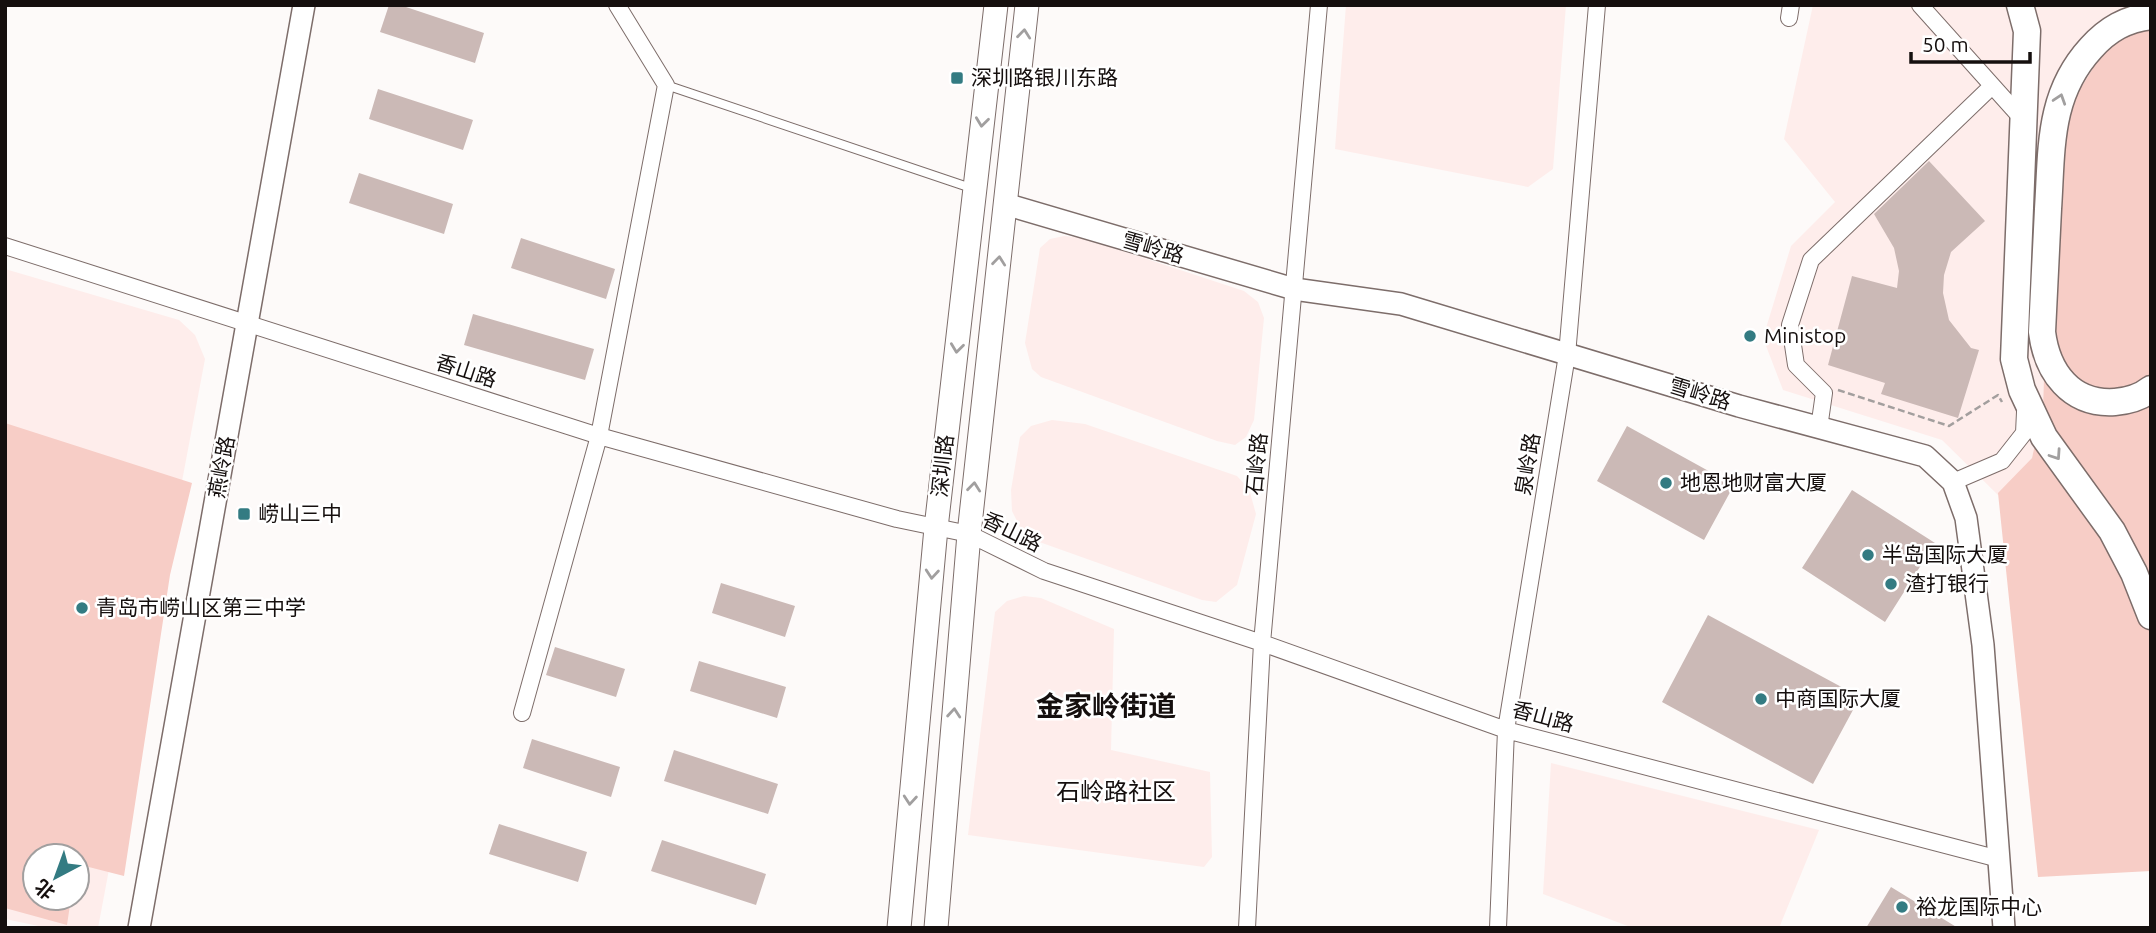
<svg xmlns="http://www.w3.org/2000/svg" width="2156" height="933" font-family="Ubuntu,'Noto Sans SC',sans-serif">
<rect width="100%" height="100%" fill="#fdfaf9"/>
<path fill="#feedeb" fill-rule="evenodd" d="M 1346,5 L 1566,5 L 1553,169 L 1528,187 L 1335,149 Z
M 1813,5 L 2131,6 L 2052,135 L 2043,407 L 2032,458 L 1998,495 L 1942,440 L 1783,390 L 1763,338 L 1791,246 L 1835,202 L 1784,139 Z
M 1064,236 L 1083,238 L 1244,291 L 1258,302 L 1264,318 L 1254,420 L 1246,437 L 1235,445 L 1217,441 L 1041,377 L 1032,369 L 1025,343 L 1040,248 L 1050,239 Z
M 5,269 L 179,320 L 195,335 L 205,359 L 98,928 L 48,928 L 5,919 ZM 35,856 L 77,856 L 77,898 L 35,898 Z
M 1052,420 L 1085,424 L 1237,476 L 1249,489 L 1256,514 L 1237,585 L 1216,602 L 1202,600 L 1031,539 L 1020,527 L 1012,511 L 1011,490 L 1020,437 L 1031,426 Z
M 1024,596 L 1041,598 L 1114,629 L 1111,750 L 1210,772 L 1212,857 L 1204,867 L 968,835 L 995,612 L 1007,601 Z
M 1551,763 L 1819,830 L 1779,928 L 1633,928 L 1543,894 Z"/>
<path fill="#f7cdc6" d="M 2131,6 L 2151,11 L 2151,871 L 2038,877 L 1998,493 L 2032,458 L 2043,407 L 2052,135 Z
M 5,423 L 192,483 L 170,575 L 124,876 L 77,864 L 77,856 L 35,856 L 35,898 L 71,898 L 67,925 L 5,908 Z"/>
<path fill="#cbb9b6" d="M 389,5 L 400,5 L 484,33 L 475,63 L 380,32 Z
M 378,89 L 473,120 L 463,150 L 369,119 Z
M 1929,161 L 1985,221 L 1951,252 L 1944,275 L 1943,293 L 1949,320 L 1971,348 L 1979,350 L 1958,418 L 1881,394 L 1885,383 L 1828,365 L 1852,276 L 1897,288 L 1899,271 L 1894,248 L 1874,214 Z
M 359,173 L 453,204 L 444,234 L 349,203 Z
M 521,238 L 615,269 L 606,299 L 511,268 Z
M 473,314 L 594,349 L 585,380 L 464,345 Z
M 1627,426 L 1734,485 L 1704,540 L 1597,481 Z
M 1852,490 L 1935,543 L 1885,622 L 1802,568 Z
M 721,583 L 795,606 L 785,637 L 712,613 Z
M 1708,615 L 1860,697 L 1813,784 L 1662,702 Z
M 555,647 L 625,669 L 616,697 L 546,675 Z
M 699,661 L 786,687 L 777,718 L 690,691 Z
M 532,739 L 620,767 L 611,797 L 523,768 Z
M 674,750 L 778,784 L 768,814 L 664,781 Z
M 499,824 L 587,852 L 578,882 L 489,854 Z
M 662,840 L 766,874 L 756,905 L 651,871 Z
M 1891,887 L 1958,928 L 1866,928 Z"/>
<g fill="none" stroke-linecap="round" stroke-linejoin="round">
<defs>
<path id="service" d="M 666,85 L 971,188"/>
<path id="minor" d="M 1920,5 L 2016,112
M 1789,18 L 1791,5
M 5,246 L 599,436 L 897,519 L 969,534 L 1044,571 L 1262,643 L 1506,730 L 1999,859
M 1819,428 L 1824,393 L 1796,365 L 1790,325 L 1811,260 L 1992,86
M 1953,482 L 2002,461 L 2024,433 L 2025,412
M 522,713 L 599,436 L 666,85 L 617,5
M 1247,928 L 1262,643 L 1319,5
M 1498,928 L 1506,730 L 1567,355 L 1597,5"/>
<path id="tertiary" d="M 1005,204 L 1294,289 L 1401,304 L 1739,406 L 1925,456 L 1953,482 L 1966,518 L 1983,645 L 2004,928
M 139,928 L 304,5"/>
<path id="secondary" d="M 899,928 L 936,528 L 996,5
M 936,928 L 969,534 L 1027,5"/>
<path id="primary" d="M 2020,5 L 2027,31 L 2014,359 L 2022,390 L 2044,437 L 2112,531 L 2134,573 L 2151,616
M 2151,16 C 2126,19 2108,29 2091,48 C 2048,95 2052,148 2048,209 C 2046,250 2044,291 2042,332 C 2047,372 2071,405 2115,402 C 2128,401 2141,397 2151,389"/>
</defs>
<use href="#service" stroke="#7d6d6a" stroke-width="10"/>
<use href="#minor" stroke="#7d6d6a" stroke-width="18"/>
<use href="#tertiary" stroke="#7d6d6a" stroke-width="24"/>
<use href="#secondary" stroke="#7d6d6a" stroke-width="25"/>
<use href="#primary" stroke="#7d6d6a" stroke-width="29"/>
<path stroke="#a39f9e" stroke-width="2.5" stroke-dasharray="7 3.5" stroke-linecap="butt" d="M 1838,390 L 1949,426 L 1998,395 L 2002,402"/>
<use href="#service" stroke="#fff" stroke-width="8"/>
<use href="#minor" stroke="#fff" stroke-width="16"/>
<use href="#tertiary" stroke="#fff" stroke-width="21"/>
<use href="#secondary" stroke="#fff" stroke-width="23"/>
<use href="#primary" stroke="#fff" stroke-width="26"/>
</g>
<defs><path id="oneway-chevron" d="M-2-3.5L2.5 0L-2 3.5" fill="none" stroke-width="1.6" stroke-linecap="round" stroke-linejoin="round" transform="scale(1.75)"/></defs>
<g stroke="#a19f9f">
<use href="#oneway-chevron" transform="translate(1024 34) rotate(-84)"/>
<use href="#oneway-chevron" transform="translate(2060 99) rotate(-72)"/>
<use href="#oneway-chevron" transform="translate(982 122) rotate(97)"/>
<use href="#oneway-chevron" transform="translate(999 261) rotate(-84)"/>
<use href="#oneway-chevron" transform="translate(957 348) rotate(97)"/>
<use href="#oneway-chevron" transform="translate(2056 455) rotate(56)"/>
<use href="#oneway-chevron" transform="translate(974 487) rotate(-84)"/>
<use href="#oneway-chevron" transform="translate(932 574) rotate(95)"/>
<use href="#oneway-chevron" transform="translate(954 713) rotate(-85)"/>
<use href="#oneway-chevron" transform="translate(910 800) rotate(95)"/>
</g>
<g fill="#337b82" stroke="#fff" stroke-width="2.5">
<rect x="950" y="71" width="14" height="14" rx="3.5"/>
<circle cx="1750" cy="336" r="7"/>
<circle cx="1666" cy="483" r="7"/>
<rect x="237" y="507" width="14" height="14" rx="3.5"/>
<circle cx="1868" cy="555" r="7"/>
<circle cx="1891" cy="584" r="7"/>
<circle cx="82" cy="608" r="7"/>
<circle cx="1761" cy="699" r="7"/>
<circle cx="1902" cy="907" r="7"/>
</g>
<g text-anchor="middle" stroke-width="5" stroke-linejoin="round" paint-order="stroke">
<g font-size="21" fill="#150f0e" stroke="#fff" text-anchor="start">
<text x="971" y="85">深圳路银川东路</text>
<text x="1764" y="343">Ministop</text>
<text x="1680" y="490">地恩地财富大厦</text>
<text x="258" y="521">崂山三中</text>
<text x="1882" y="562">半岛国际大厦</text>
<text x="1905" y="591">渣打银行</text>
<text x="96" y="615">青岛市崂山区第三中学</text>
<text x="1775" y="706">中商国际大厦</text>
<text x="1916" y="914">裕龙国际中心</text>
</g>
<g font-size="21" fill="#150f0e" stroke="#fff">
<text transform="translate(1153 248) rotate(16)" y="7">雪岭路</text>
<text transform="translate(466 371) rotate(18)" y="7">香山路</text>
<text transform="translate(1700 394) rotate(17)" y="7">雪岭路</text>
<text transform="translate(1257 464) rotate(-85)" y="7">石岭路</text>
<text transform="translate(1528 464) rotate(-81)" y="7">泉岭路</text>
<text transform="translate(943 466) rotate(-84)" y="7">深圳路</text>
<text transform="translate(222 467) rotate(-80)" y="7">燕岭路</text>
<text transform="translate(1012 532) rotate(26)" y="7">香山路</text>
<text transform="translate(1543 717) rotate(15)" y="7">香山路</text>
</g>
<g font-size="24" fill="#150f0e" stroke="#fff">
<text x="1116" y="800">石岭路社区</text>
</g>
<g font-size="28" font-weight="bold" fill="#150f0e" stroke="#fff">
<text x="1106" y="716">金家岭街道</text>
</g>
</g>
<rect width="2156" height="933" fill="none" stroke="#150f0e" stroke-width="14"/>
<g transform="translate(56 877) rotate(221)"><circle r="33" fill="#ffffff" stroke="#a19f9f" stroke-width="2"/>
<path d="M0-5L12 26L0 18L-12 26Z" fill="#337b82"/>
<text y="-10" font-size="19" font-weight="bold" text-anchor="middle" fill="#150f0e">北</text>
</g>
<path d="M1911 52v10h119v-10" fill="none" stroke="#150f0e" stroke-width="3.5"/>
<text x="1922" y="52" font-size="21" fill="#150f0e" stroke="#ffffff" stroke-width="5" paint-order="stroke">50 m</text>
</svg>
